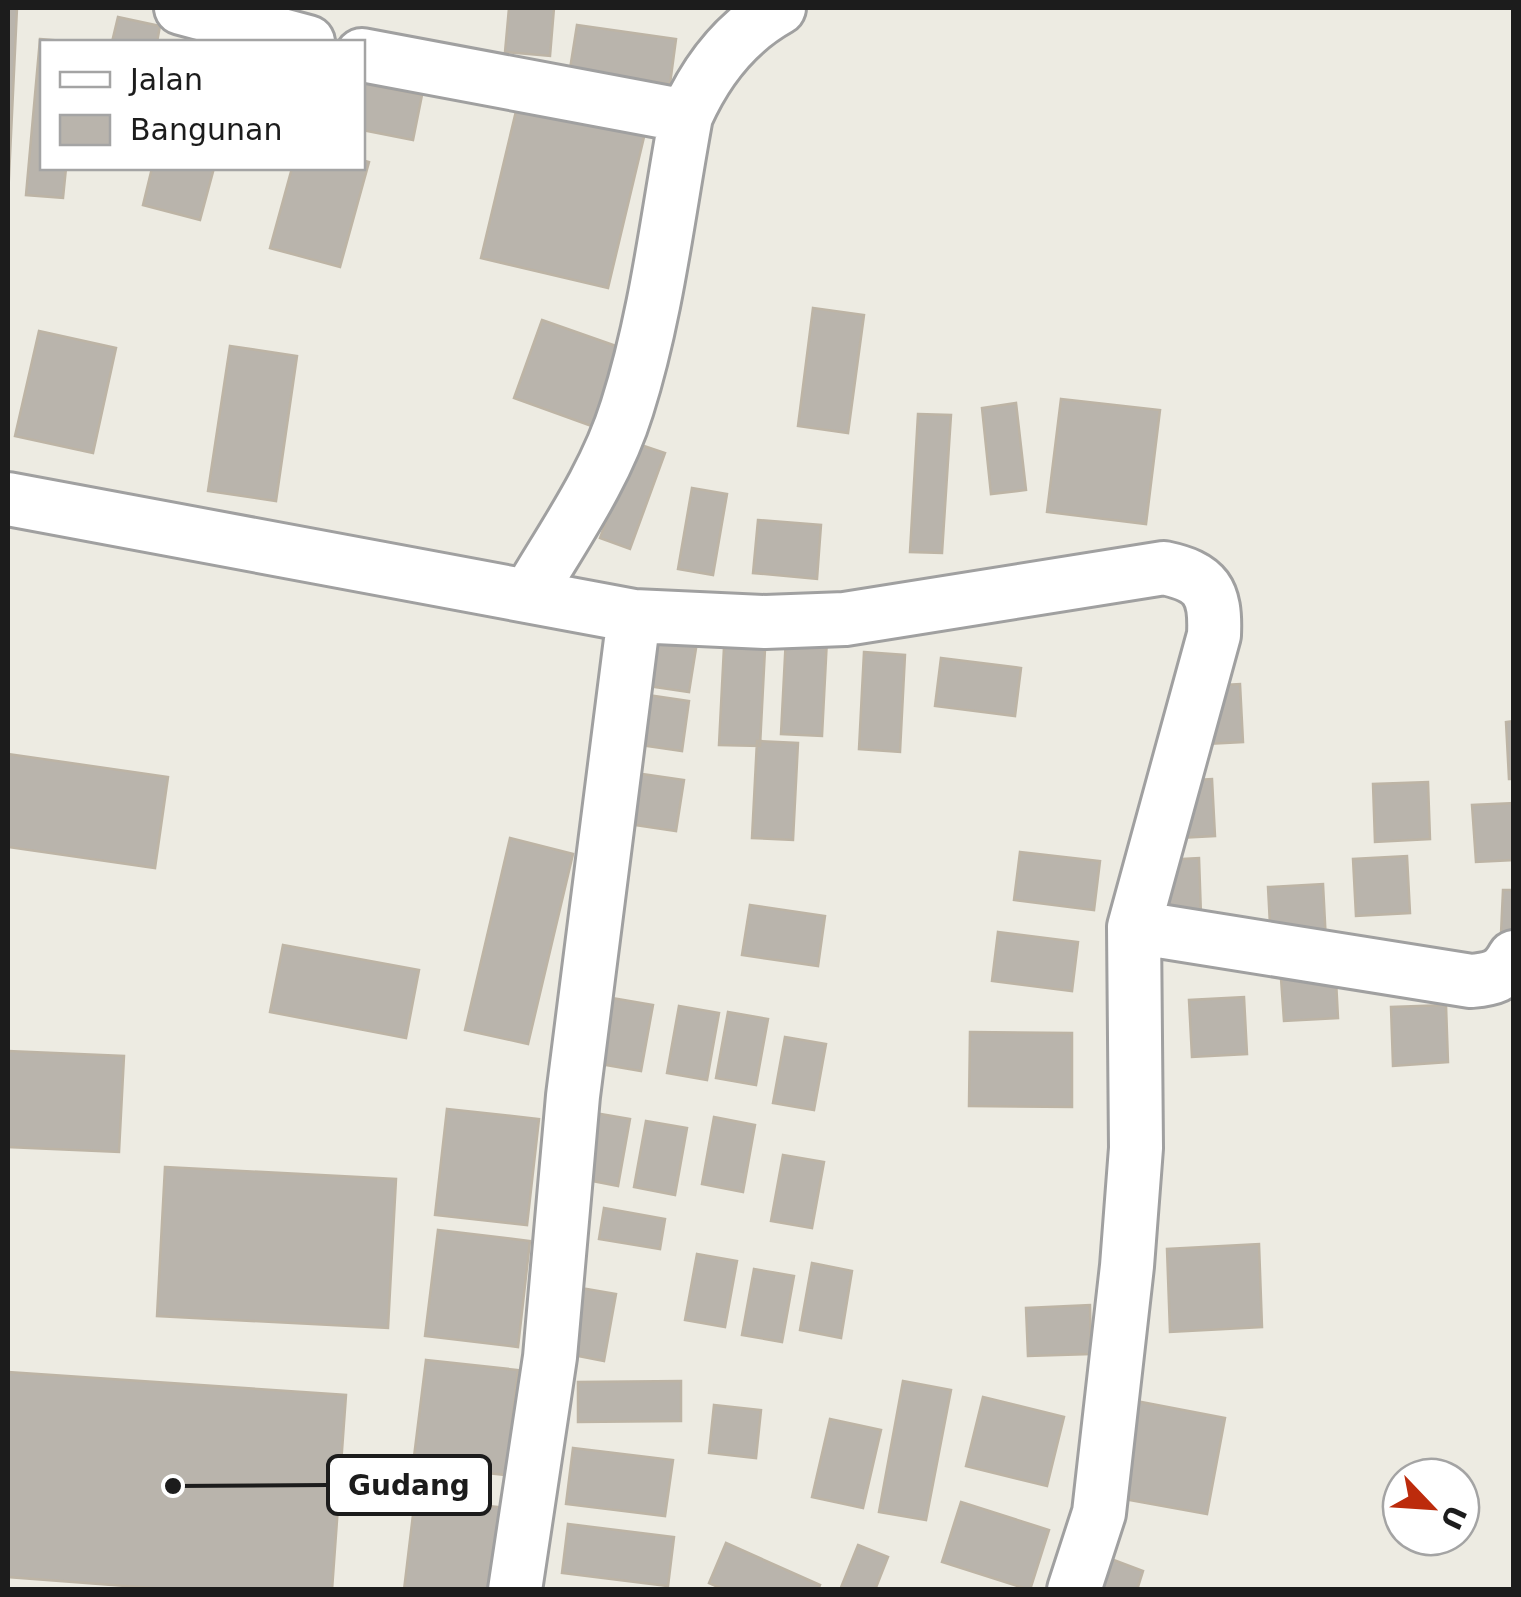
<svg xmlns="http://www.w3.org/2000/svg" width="1521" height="1597" font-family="'DejaVu Sans',sans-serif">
<rect width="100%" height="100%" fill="#edebe2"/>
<path fill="#b9b4ac" stroke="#bdb4a5" stroke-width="2.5" d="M 8,8 L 17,8 L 8,198 Z
M 509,8 L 554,8 L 550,56 L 505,52 Z
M 118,17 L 160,26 L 157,42 L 112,42 Z
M 577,25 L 676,39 L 670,84 L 570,69 Z
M 40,39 L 76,42 L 42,42 L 42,168 L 66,168 L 63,198 L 26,195 Z
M 362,83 L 422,95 L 413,140 L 362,130 Z
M 522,86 L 649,116 L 608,288 L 481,258 Z
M 362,160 L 369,162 L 340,267 L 270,248 L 292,168 L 362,168 Z
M 152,168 L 214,168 L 200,220 L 143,205 Z
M 813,308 L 864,315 L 848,433 L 798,426 Z
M 542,320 L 622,348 L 594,427 L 514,398 Z
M 39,331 L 116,348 L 93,453 L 15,436 Z
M 230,346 L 297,356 L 276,501 L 208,491 Z
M 1061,399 L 1160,410 L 1146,524 L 1047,512 Z
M 1016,403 L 1026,490 L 991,494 L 982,408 Z
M 918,414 L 951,415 L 942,553 L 910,552 Z
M 635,443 L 665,453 L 630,549 L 600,538 Z
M 692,488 L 727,494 L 713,575 L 678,569 Z
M 758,520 L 821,525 L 817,579 L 753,573 Z
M 621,631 L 697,642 L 689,692 L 614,681 Z
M 786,637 L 827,639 L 822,736 L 781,734 Z
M 724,647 L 765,649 L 760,746 L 719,745 Z
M 864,652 L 905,655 L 900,752 L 859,749 Z
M 941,658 L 1021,668 L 1015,716 L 935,706 Z
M 1240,684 L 1243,742 L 1188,745 L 1186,687 Z
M 614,690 L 689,701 L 682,751 L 606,740 Z
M 1514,721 L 1514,779 L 1509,779 L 1506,722 Z
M 757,741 L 798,743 L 793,840 L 752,838 Z
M 8,754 L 168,777 L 155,868 L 8,847 Z
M 608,769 L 684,780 L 676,831 L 601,820 Z
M 1212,779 L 1215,836 L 1160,839 L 1157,782 Z
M 1428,782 L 1430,839 L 1375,842 L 1373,784 Z
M 1514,803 L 1514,860 L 1476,862 L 1472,805 Z
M 510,838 L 573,854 L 528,1044 L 465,1030 Z
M 1020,852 L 1100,861 L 1094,910 L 1014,900 Z
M 1407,856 L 1410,913 L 1356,916 L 1353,859 Z
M 1199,858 L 1201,915 L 1146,918 L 1144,861 Z
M 1323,884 L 1326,942 L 1271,944 L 1268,887 Z
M 1503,890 L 1514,890 L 1514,956 L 1500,956 Z
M 750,905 L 825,916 L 818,966 L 742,955 Z
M 998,932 L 1078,942 L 1072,991 L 992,981 Z
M 283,945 L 419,970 L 406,1038 L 270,1012 Z
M 1335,961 L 1338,1018 L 1284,1021 L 1280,964 Z
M 1244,997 L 1247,1054 L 1192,1057 L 1189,1000 Z
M 612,998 L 653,1005 L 641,1071 L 600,1064 Z
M 1446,1005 L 1448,1062 L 1393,1066 L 1391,1007 Z
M 679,1006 L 719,1013 L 707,1080 L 667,1073 Z
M 728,1012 L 768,1019 L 756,1085 L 716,1078 Z
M 970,1032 L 1072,1033 L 1072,1107 L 969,1106 Z
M 785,1037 L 826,1044 L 814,1110 L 773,1103 Z
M 8,1051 L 124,1056 L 119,1152 L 8,1147 Z
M 447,1109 L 539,1119 L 527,1225 L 435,1215 Z
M 589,1112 L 630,1119 L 618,1186 L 577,1178 Z
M 714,1117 L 755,1125 L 743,1192 L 702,1184 Z
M 646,1121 L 687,1128 L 675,1195 L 634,1187 Z
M 783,1155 L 824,1162 L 812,1228 L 771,1221 Z
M 165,1167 L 396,1179 L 388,1328 L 157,1316 Z
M 604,1208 L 665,1219 L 660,1249 L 599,1239 Z
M 438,1230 L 530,1241 L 518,1347 L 425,1336 Z
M 1259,1244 L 1262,1327 L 1170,1332 L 1167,1249 Z
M 697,1254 L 737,1261 L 725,1327 L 685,1320 Z
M 812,1263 L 852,1271 L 841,1338 L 800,1330 Z
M 754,1269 L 794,1276 L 782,1342 L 742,1335 Z
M 575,1287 L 616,1294 L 604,1361 L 563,1353 Z
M 1090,1305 L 1091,1354 L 1028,1356 L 1026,1308 Z
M 426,1360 L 518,1370 L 506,1475 L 413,1465 Z
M 8,1372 L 346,1395 L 332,1590 L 178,1590 L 8,1577 Z
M 681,1381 L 681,1421 L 578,1422 L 578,1382 Z
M 903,1381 L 951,1390 L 926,1520 L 879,1512 Z
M 983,1397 L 1064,1417 L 1047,1486 L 966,1466 Z
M 1131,1400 L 1225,1418 L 1207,1514 L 1113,1497 Z
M 714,1405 L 761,1410 L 756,1458 L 709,1453 Z
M 830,1419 L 881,1430 L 863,1508 L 812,1497 Z
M 573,1448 L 673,1460 L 665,1516 L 566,1504 Z
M 415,1498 L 508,1508 L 498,1590 L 404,1590 Z
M 961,1502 L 1049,1530 L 1030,1590 L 942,1562 Z
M 568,1524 L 674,1537 L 668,1586 L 562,1573 Z
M 726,1543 L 820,1585 L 818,1590 L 725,1590 L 709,1583 Z
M 858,1545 L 888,1557 L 875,1590 L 840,1590 Z
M 1103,1556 L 1143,1571 L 1137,1590 L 1090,1590 Z"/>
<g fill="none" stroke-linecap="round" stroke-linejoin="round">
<defs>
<path id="minor" d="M 181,8 L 308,42
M 362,55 L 686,116
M 8,499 L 634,616 L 765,622 L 845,619 L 1164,568 C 1206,577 1216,591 1214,635 L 1134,927 L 1136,1148 L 1127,1266 L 1099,1513 L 1074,1590
M 528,596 C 564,535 606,476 627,408 C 657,314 668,213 686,116 C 706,71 736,32 779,8
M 1134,927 L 1471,981 C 1492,979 1503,977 1514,957
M 515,1590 L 550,1357 L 573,1096 L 634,616"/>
</defs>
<use href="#minor" stroke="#a0a0a0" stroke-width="58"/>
<use href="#minor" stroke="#fff" stroke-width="52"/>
</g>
<path fill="none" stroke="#1c1c1c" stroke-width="4" d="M173 1486L328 1485"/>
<circle fill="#1c1c1c" stroke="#fff" stroke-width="4" cx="173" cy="1486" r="10"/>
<rect fill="#fff" stroke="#1c1c1c" stroke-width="4" x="328" y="1456" width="162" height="58" rx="10"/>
<g font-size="28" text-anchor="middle" font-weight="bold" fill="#1c1c1c">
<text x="409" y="1495">Gudang</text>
</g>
<rect width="1521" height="1597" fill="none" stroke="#1c1c1c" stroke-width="20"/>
<rect x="40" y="40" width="325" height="130" fill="#ffffff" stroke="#a4a4a4" stroke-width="2.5"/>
<rect x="60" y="72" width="50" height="15" fill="#ffffff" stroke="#a4a4a4" stroke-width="2.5"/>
<text x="130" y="90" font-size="30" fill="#1c1c1c">Jalan</text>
<rect x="60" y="115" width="50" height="30" fill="#b9b4ac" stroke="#a4a4a4" stroke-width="2.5"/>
<text x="130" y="140" font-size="30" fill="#1c1c1c">Bangunan</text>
<g transform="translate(1431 1507) rotate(115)"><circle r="48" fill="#ffffff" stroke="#a4a4a4" stroke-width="2.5"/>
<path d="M0-8L18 38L0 25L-18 38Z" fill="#bc2b0c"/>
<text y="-15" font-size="28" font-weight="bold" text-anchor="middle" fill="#1c1c1c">U</text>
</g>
</svg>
